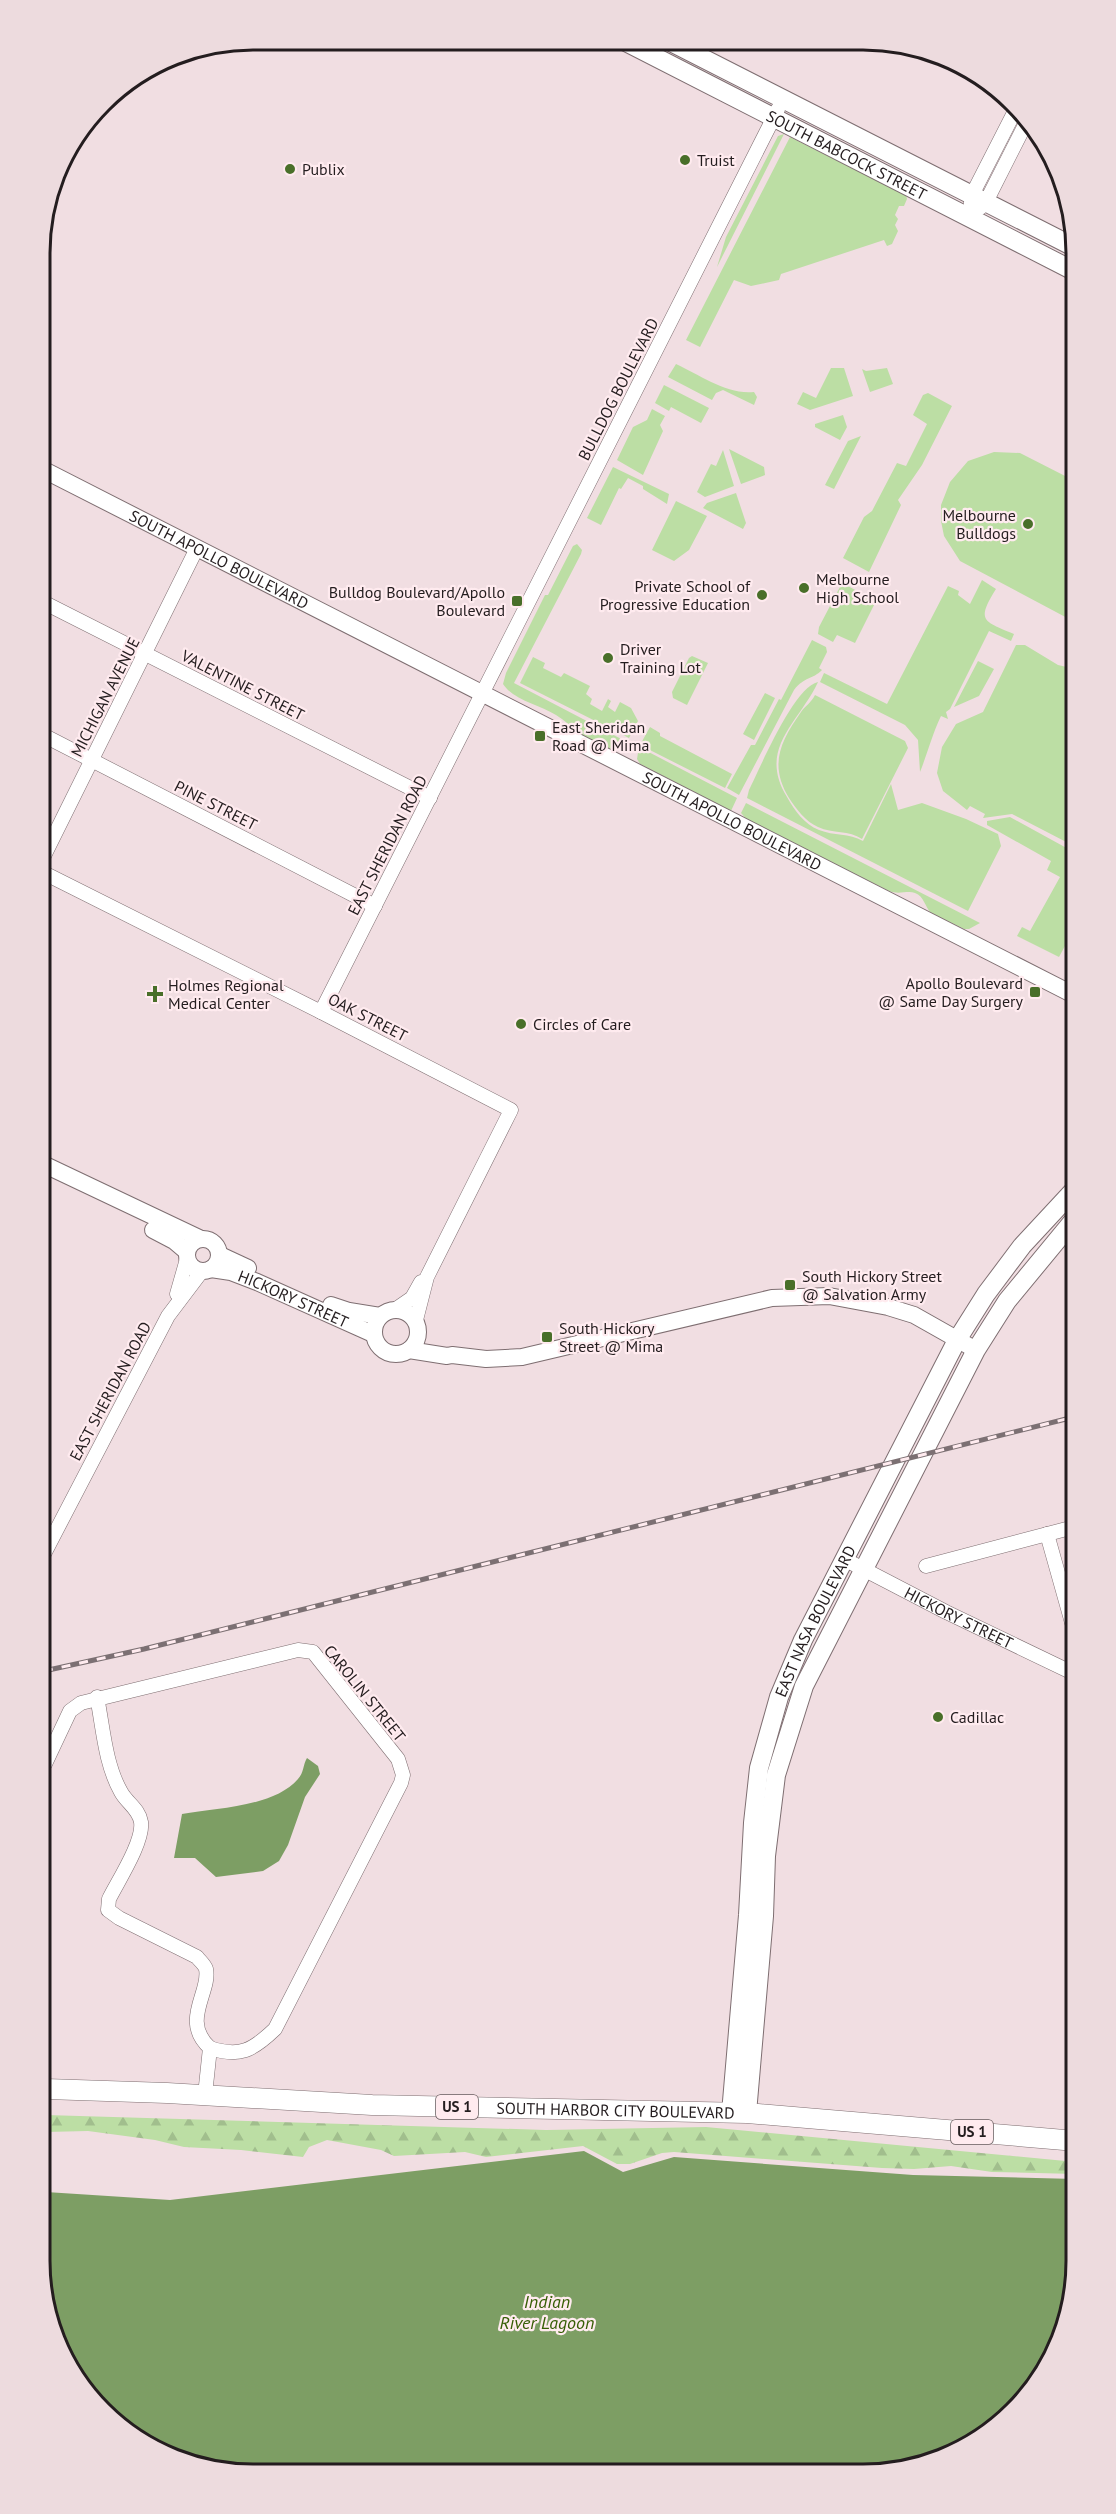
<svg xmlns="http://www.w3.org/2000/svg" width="1116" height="2514" font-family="'PT Sans',sans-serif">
<defs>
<pattern id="forest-firs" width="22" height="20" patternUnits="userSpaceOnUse" patternTransform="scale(1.5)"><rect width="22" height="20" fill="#bcdea4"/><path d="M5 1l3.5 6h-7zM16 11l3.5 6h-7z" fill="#a1be8d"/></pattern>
</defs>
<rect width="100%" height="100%" fill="#f1dee2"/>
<path fill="#bcdea4" d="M 784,134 L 717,267 L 726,237 L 778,136 Z
M 790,137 L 906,195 L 907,199 L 904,206 L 899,206 L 895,215 L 898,219 L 895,225 L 898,231 L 892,244 L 887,246 L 884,240 L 781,274 L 779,280 L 751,286 L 734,280 L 700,347 L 686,340 Z
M 676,364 C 700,375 727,395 754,392 L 757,397 L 754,405 L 723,390 L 716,393 L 712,400 L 668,377 Z
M 831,368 L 844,368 L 853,396 L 810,410 L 797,404 L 803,392 L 816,398 Z
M 887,368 L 893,384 L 870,392 L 862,369 L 866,371 Z
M 664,385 L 709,408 L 701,423 L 671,407 L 669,411 L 655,403 Z
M 928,393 L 952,406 L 922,465 L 898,500 L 901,505 L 869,572 L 843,558 L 864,517 L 872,511 L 897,463 L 906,466 L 927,424 L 913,415 L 923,395 Z
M 652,409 L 665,416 L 660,425 L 663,431 L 643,475 L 617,460 L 633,427 L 647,420 Z
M 843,415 L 847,427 L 840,440 L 815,427 L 815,424 Z
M 861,436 L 834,489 L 825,485 L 848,441 Z
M 729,449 L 764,467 L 765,475 L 741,484 Z
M 723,450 L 734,486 L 705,497 L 697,492 L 711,464 L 716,466 Z
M 994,452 L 1020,453 L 1071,479 L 1071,620 L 960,561 L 944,536 L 941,521 L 941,505 L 950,482 L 968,461 Z
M 613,467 L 669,494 L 667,504 L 643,489 L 643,486 L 628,478 L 621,489 L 619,488 L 601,525 L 587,518 Z
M 736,493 L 746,523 L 743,529 L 703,508 L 707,503 Z
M 676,501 L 707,516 L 689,550 L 674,561 L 652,550 Z
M 577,544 L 582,550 L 581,554 L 514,683 L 627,742 C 623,748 614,752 606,749 C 587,742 573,726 556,715 C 540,705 513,700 503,684 L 506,673 L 545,595 L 548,595 L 573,546 Z
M 982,580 L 996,589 C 976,621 983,621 1014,634 L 1011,641 L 989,631 L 950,709 L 946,712 L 948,719 L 941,716 C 932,735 928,752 920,772 L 918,740 L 905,725 L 820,682 L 824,673 L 887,704 L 948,586 L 959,591 L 958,595 L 970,604 Z
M 844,584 L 876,601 L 855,643 L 837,635 L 833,642 L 818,634 L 819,627 L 841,585 Z
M 812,640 L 826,647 L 827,652 L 819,668 L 822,670 C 812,680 805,676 794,690 L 739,795 L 727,788 L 751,745 L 755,745 L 779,699 L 781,700 Z
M 1016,645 L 1025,645 L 1058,665 L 1071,668 L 1072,845 L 1012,814 L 983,818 L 985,814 L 970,806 L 967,810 L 943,791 L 937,773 L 942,747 L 956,724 L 983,712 Z
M 692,656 L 708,663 L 687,705 L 673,698 L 672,692 L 689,658 Z
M 533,657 L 545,663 L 543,668 L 561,677 L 564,673 L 590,686 L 586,694 L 592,699 L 590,704 L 602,711 L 608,699 L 611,701 L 608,707 L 615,712 L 620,702 L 631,708 L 638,721 L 629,738 L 520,683 Z
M 978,661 L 994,669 L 979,696 L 954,707 Z
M 818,682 C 799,723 757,748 787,797 C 795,811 804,824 819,830 C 834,836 849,833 863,841 L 891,784 L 898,810 L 922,803 L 966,819 L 998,834 L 1001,846 L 968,911 L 747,798 L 749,790 C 761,766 794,687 818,682 Z
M 765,693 L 775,698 L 754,740 L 743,734 Z
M 815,695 L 905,741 L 908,748 L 862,839 C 849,830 833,834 818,827 C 805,821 797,810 789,798 C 769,765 780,742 801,712 C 806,705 811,703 815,695 Z
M 650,727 L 660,733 L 660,736 L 732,774 L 725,788 L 640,745 Z
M 639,747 L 737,798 L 731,811 L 640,764 L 637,759 Z
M 746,803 L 980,923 L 969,929 L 964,929 L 931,913 C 925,907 924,896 915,893 C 908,890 899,895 889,891 L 748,821 L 741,813 Z
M 1010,817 L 1072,851 L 1072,857 L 1065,870 L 1072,874 L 1072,933 L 1059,957 L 1017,936 L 1022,927 L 1030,931 L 1060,877 L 1047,870 L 1051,861 L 987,825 L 987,821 Z"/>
<path fill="url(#forest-firs)" d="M 46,2115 L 546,2130 L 706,2127 L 1076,2162 L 1076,2174 L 992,2172 L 951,2166 L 914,2169 L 882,2168 L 674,2152 L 662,2153 L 630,2164 L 617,2164 L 583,2146 L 486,2157 L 465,2152 L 394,2156 L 381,2150 L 327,2140 L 309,2147 L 303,2157 L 241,2150 L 184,2147 L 155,2140 L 88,2131 L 46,2132 Z"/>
<path fill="#7d9e64" d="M 307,1758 L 318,1766 L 320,1774 L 305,1797 L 288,1845 L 279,1861 L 263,1871 L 216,1877 L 195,1858 L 174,1858 L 182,1814 C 216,1808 274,1807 298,1779 C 304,1773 303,1764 307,1758 Z
M 584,2151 L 623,2172 L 674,2157 L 913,2175 L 1076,2179 L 1077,2275 L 1061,2343 L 1024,2402 L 982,2439 L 919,2468 L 212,2471 L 112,2422 L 75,2380 L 46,2317 L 46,2192 L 170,2200 Z"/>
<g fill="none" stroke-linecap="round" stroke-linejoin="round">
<defs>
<g id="minor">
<path d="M 980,208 L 986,202 L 1028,119"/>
<path d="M 969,218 L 972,195 L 1017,107"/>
<path d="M 41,601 L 430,798"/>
<path d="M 41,734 L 375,906"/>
<path d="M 42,860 L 197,548"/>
<path d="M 42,872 L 321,1012 L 511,1110 L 427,1277 L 416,1320"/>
<path d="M 321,1012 L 778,109"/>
<path d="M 177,1294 L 187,1259"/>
<path d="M 396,1309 L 412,1298 L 421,1282"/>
<path d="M 1047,1534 L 1074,1630"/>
<path d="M 44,1554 L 168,1316 L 202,1271"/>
<path id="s1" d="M 844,1559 L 946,1612 L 1075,1674"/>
<path d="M 926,1566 L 1074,1527"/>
<path d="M 97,1697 C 103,1727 105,1764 121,1792 C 127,1803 139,1809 141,1822 C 144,1841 118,1881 109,1899 L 108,1910 L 119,1918 L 197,1957 C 200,1961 205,1965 206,1969 C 211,1992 180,2021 210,2048 L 205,2095"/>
<path d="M 45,1764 L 70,1711 L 81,1703 L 298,1650 L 313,1652 L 398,1759 L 403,1775 L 401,1783 L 275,2029 C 253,2050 240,2058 210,2048"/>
</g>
<g id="tertiary">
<path id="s2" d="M 40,468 L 1072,994"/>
<path d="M 43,1164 L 199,1238"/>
<path d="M 153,1230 L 174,1241 L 187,1252"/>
<circle cx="203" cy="1255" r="16"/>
<path d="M 220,1255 L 248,1268"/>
<path id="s3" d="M 211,1269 L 231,1272 L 257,1282 L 373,1334"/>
<path d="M 331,1305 L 349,1311 L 380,1316"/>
<circle cx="396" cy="1332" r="22"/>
<path d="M 409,1350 L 447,1356 L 452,1355 L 486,1359 L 522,1357 L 772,1298 L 829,1296 L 888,1307 L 914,1315 L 976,1350"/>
</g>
<g id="secondary">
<path id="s4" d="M 624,41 L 1070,269"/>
<path d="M 671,42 L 1070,245"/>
<path id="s5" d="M 731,2113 L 748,1915 L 753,1823 L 759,1768 L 779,1697 L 803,1640 L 957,1340 L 986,1294 L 1022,1246 L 1073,1191"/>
<path d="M 747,2113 L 764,1916 L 766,1856 L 776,1775 L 804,1686 L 976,1350 L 1007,1301 L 1073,1221"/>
</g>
<g id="primary">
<path id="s6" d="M 46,2089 L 167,2093 L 372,2105 L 747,2113 L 1076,2141"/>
</g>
</defs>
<use href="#minor" stroke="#7e6e71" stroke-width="15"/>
<use href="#tertiary" stroke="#7e6e71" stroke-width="18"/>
<use href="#secondary" stroke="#7e6e71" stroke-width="20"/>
<use href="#primary" stroke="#7e6e71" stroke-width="21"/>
<use href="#minor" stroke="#fff" stroke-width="14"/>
<use href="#tertiary" stroke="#fff" stroke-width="16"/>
<use href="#secondary" stroke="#fff" stroke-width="18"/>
<use href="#primary" stroke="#fff" stroke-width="20"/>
<defs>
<path id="rail" d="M 44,1671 L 144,1649 L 1074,1417"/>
</defs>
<use href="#rail" stroke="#7c7073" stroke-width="5"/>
<use href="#rail" stroke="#ffebef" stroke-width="3" stroke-dasharray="9" stroke-linecap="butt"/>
</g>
<g fill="#496f29" stroke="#ffebef" stroke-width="2">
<circle cx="685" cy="160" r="6"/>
<circle cx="290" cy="169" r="6"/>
<circle cx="1028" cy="524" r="6"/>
<circle cx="804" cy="588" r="6"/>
<circle cx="762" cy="595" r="6"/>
<rect x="511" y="595" width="12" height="12" rx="3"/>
<circle cx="608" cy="658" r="6"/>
<rect x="534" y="730" width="12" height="12" rx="3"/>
<rect x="1029" y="986" width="12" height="12" rx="3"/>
<path d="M152 985h6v6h6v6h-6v6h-6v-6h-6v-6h6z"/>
<circle cx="521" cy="1024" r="6"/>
<rect x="784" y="1279" width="12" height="12" rx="3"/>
<rect x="541" y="1331" width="12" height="12" rx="3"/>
<circle cx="938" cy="1717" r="6"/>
</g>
<g text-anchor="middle" stroke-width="4.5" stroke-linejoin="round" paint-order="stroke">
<g fill="#ffebef" stroke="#665b5d" stroke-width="1.5">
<rect x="436" y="2095" width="42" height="24" rx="4.5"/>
<rect x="951" y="2120" width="42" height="24" rx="4.5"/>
</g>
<g font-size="15" font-weight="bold" fill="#241d1f">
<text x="457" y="2112">US 1</text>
<text x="972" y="2137">US 1</text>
</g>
<g font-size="16" fill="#241d1f" stroke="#ffebef">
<text dy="6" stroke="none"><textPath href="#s4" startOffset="250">SOUTH BABCOCK STREET</textPath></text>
<text transform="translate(618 389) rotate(-63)" y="6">BULLDOG BOULEVARD</text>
<text dy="6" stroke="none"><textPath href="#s2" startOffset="201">SOUTH APOLLO BOULEVARD</textPath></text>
<text transform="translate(243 685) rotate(27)" y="6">VALENTINE STREET</text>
<text transform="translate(105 697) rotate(-63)" y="6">MICHIGAN AVENUE</text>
<text transform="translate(216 805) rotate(27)" y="6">PINE STREET</text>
<text dy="6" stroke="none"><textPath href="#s2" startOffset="777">SOUTH APOLLO BOULEVARD</textPath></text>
<text transform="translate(387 845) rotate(-63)" y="6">EAST SHERIDAN ROAD</text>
<text transform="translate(368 1017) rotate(27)" y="6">OAK STREET</text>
<text dy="6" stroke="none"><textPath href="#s3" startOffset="88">HICKORY STREET</textPath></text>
<text transform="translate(110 1391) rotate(-62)" y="6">EAST SHERIDAN ROAD</text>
<text dy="6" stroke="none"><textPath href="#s1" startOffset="129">HICKORY STREET</textPath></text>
<text dy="6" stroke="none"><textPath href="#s5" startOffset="504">EAST NASA BOULEVARD</textPath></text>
<text transform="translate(365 1693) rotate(51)" y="6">CAROLIN STREET</text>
<text dy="6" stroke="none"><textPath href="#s6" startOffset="570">SOUTH HARBOR CITY BOULEVARD</textPath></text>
</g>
<g font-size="16" fill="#241d1f" stroke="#ffebef" text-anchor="start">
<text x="697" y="166">Truist</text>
<text x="302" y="175">Publix</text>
<text x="1016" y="521" text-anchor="end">Melbourne<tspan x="1016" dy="18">Bulldogs</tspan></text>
<text x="816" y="585">Melbourne<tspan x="816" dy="18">High School</tspan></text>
<text x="750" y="592" text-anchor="end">Private School of<tspan x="750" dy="18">Progressive Education</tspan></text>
<text x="505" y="598" text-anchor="end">Bulldog Boulevard/Apollo<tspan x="505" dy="18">Boulevard</tspan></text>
<text x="620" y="655">Driver<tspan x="620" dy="18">Training Lot</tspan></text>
<text x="552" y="733">East Sheridan<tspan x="552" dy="18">Road @ Mima</tspan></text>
<text x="1023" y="989" text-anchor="end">Apollo Boulevard<tspan x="1023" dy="18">@ Same Day Surgery</tspan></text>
<text x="168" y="991">Holmes Regional<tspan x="168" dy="18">Medical Center</tspan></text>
<text x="533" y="1030">Circles of Care</text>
<text x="802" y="1282">South Hickory Street<tspan x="802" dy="18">@ Salvation Army</tspan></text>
<text x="559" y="1334">South Hickory<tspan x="559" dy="18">Street @ Mima</tspan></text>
<text x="950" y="1723">Cadillac</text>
</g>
<g font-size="18" font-style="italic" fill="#365e05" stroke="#ffebef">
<text x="547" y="2308">Indian<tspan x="547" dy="21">River Lagoon</tspan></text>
</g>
</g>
<path d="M0 0H1116V2514H0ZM253 50H863A203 203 0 0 1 1066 253V2261A203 203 0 0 1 863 2464H253A203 203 0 0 1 50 2261V253A203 203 0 0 1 253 50Z" fill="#eddbde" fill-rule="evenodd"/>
<path fill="none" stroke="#241d1f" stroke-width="3" d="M253 50H863A203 203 0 0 1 1066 253V2261A203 203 0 0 1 863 2464H253A203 203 0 0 1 50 2261V253A203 203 0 0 1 253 50Z"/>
</svg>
